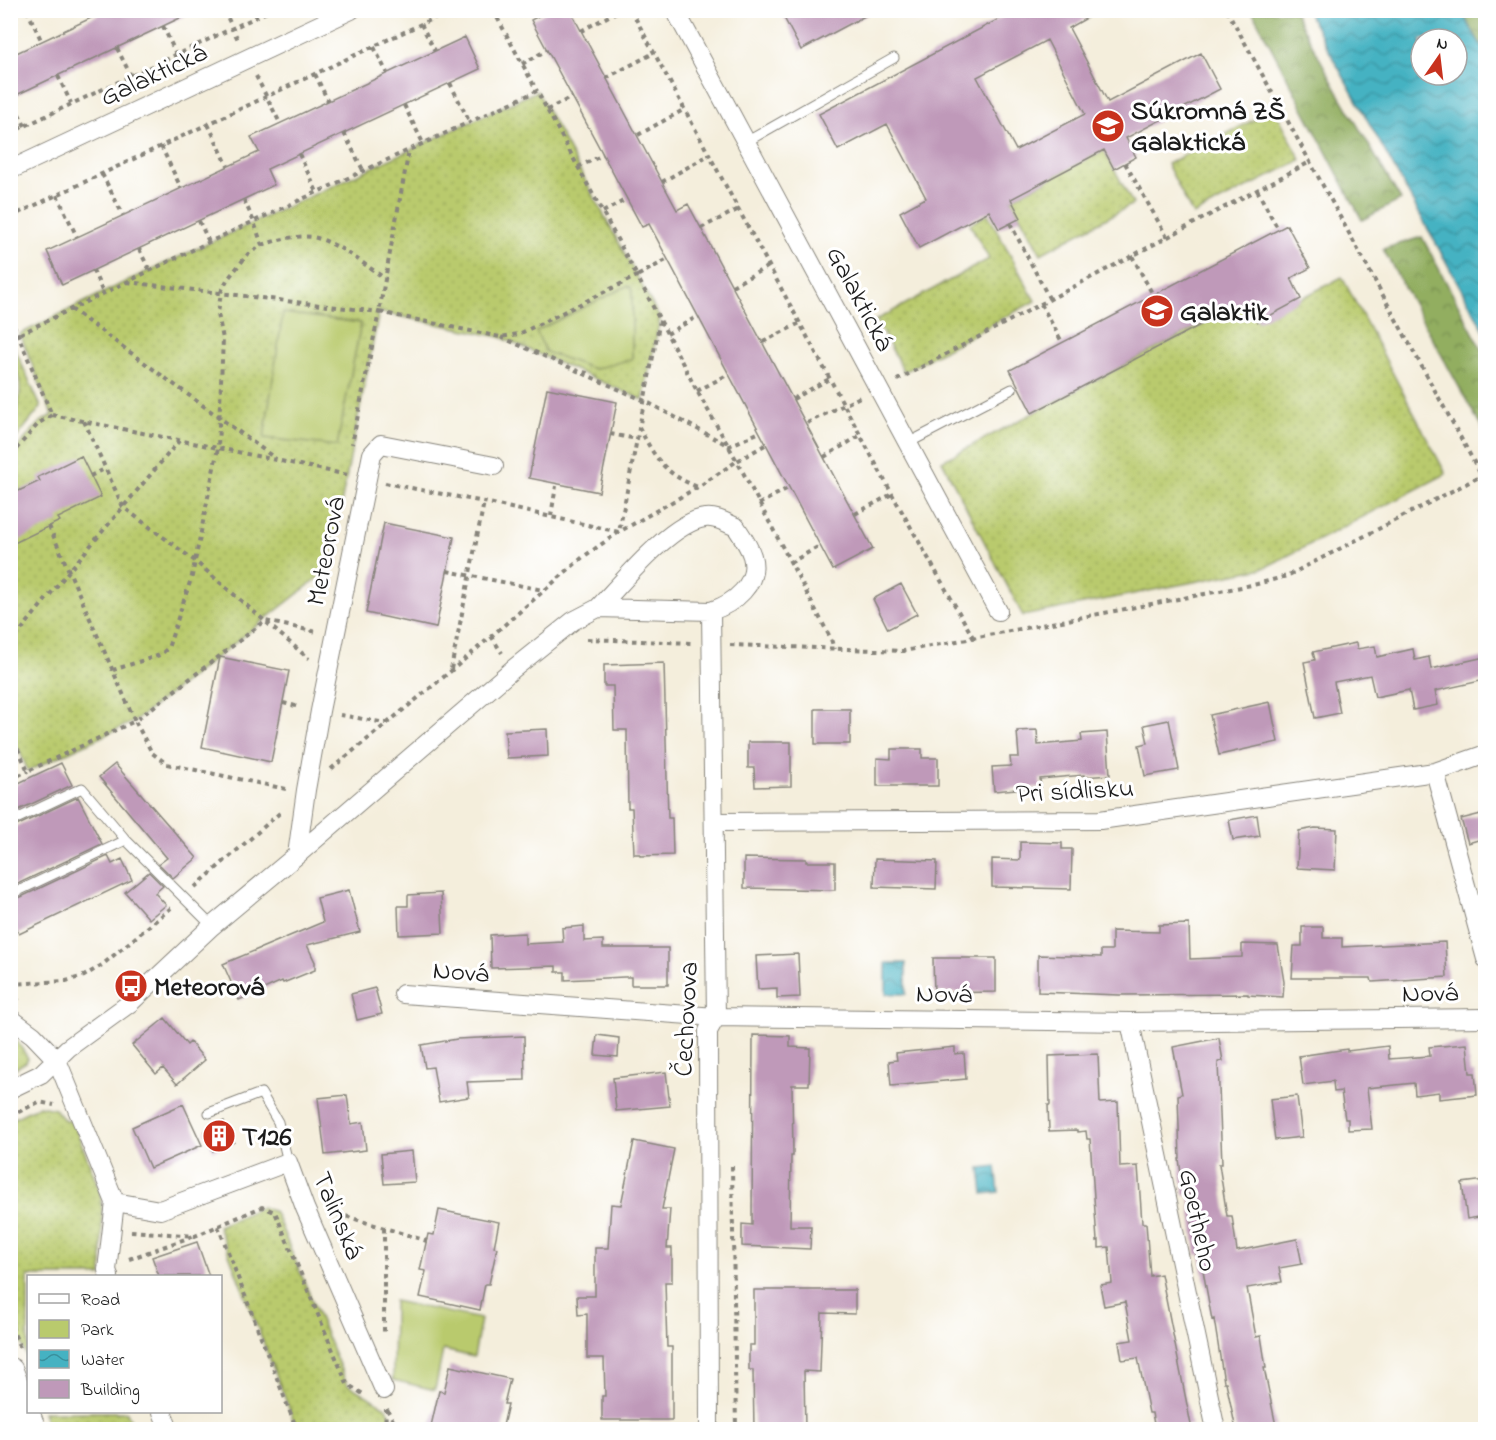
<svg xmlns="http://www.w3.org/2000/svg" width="1496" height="1440" font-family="'Indie Flower',sans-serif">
<defs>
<pattern id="grass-dots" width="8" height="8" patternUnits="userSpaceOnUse" patternTransform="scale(1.5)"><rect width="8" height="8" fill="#b9ca6d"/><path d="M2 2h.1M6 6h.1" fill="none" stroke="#9ead5e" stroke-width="1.8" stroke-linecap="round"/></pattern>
<pattern id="forest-crowns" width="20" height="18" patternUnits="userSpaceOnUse" patternTransform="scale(1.5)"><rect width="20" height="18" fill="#92ae60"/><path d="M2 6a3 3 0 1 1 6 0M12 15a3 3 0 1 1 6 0" fill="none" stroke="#768d4e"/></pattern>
<pattern id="water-waves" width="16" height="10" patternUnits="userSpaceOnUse" patternTransform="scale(1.5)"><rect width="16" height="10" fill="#45b2c2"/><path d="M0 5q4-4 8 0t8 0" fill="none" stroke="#39909d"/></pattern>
</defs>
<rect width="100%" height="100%" fill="#fff"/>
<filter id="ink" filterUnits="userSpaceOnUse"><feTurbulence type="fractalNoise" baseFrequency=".0167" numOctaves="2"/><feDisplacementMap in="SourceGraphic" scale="12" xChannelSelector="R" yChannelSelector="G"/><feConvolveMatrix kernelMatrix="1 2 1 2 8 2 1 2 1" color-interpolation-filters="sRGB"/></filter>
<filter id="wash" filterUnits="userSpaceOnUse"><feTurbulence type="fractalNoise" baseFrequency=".008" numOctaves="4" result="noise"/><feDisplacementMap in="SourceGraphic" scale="24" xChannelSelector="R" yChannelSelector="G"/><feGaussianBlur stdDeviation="1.35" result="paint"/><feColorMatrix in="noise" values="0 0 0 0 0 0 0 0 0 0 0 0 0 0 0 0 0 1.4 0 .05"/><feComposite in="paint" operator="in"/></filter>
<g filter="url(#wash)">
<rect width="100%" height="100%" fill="#f4eedc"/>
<path fill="url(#grass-dots)" stroke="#6a7344" stroke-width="1.5" d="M 537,91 L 660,319 L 643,400 L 500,337 L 379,312 L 328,570 L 135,721 L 28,771 L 11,731 L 10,456 L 39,423 L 52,415 L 20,334 L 125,282 Z
M 1275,109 L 1301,160 L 1193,215 L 1167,164 Z
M 1104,150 L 1133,204 L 1041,254 L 1011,199 Z
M 988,214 L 1035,301 L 904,372 L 876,320 L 989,259 L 970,224 Z
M 1342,277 L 1446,474 L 1264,568 L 1023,616 L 942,461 L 1246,301 L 1258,321 Z
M 11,340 L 41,407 L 11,445 C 10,425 20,408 20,388 C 20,372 10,356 11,340 Z
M 10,1036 L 15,1038 L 28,1058 L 26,1062 L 16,1068 L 11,1067 Z
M 39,1106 L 55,1109 L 66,1122 L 72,1119 L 100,1191 L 102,1211 L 102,1276 L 28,1276 L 28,1360 L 17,1332 L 11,1300 L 10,1120 Z
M 262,1207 L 275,1212 L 347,1384 L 387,1408 L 398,1429 L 297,1429 L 218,1226 Z
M 43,1412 L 127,1412 L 134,1429 L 49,1429 Z"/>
<path fill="url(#forest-crowns)" stroke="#57653e" stroke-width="1.5" d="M 1252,11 L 1294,11 L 1338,92 L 1401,200 L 1362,220 Z
M 1460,11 L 1485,11 L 1485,60 Z
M 1422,237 L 1485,355 L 1485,434 L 1383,249 Z"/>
<path fill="#b9ca6d" stroke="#6a7344" stroke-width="1.5" d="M 627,286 L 631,287 L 632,291 L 632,359 L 594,369 L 546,352 L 536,331 Z
M 283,313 L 361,323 L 337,446 L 264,438 Z
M 394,1301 L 481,1319 L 474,1357 L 443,1350 L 435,1390 L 393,1380 Z"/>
<path fill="url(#water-waves)" stroke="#30676f" stroke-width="1.5" fill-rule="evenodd" d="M 1307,11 L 1461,11 L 1485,52 L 1485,332 ZM 1421,39 L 1457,39 L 1457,75 L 1421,75 Z
M 886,963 L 906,963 L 906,994 L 886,994 Z
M 996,1166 L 999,1192 L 983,1194 L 980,1168 Z"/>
<g id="blocks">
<path fill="#bf99b9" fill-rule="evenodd" d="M 108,10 L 197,10 L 10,98 L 10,56 Z
M 550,10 L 570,10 L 677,210 L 688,204 L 873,549 L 833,570 L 649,224 L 642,227 L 531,20 Z
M 780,10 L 876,10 L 801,50 Z
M 1016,10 L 1101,10 L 1069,28 L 1108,102 L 1201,53 L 1220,89 L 1126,138 L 1136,157 L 1114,169 L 1104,150 L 1011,199 L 1021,218 L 999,229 L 989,211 L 919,248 L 900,212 L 926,198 L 887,124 L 838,150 L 819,114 ZM 1047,40 L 1085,114 L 1016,150 L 977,77 Z
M 465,37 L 480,69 L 267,169 L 274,185 L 62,285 L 47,251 L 259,152 L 251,137 Z
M 1287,225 L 1310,268 L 1291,278 L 1301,299 L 1258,322 L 1246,301 L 1032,413 L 1010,370 Z
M 547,388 L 617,402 L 599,492 L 529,478 Z
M 81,456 L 101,497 L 58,518 L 60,521 L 10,545 L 10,495 L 40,481 L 38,477 Z
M 384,523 L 454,537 L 436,628 L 366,613 Z
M 901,584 L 917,614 L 888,629 L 873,599 Z
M 1356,643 L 1357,649 L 1375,646 L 1377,657 L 1413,649 L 1415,660 L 1429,657 L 1431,669 L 1485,657 L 1485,680 L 1435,691 L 1438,705 L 1413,710 L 1409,690 L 1375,697 L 1370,675 L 1334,682 L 1340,713 L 1315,718 L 1304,662 L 1315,660 L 1313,652 Z
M 220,657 L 289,671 L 271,762 L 202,747 Z
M 664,663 L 668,818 L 672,818 L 673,855 L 640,856 L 640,854 L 634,854 L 632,808 L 628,808 L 627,730 L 614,730 L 613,686 L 604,686 L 604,665 Z
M 1270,702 L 1278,742 L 1219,755 L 1210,715 Z
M 815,709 L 850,709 L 850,744 L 815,744 Z
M 1169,720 L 1179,770 L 1145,776 L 1139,745 L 1148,743 L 1144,725 Z
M 547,729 L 548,756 L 507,758 L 505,731 Z
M 1037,730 L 1038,745 L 1082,741 L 1081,734 L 1107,732 L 1110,775 L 1084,777 L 1084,775 L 1040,779 L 1041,787 L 994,791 L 992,767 L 1011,766 L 1010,757 L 1019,757 L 1017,731 Z
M 748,742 L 791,742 L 791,786 L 755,787 L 754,768 L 748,768 Z
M 891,749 L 922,749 L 922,758 L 938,758 L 938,786 L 877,786 L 877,758 L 891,759 Z
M 61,763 L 72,785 L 10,814 L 10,787 Z
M 115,764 L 197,858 L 173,878 L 159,864 L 167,858 L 99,777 Z
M 78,797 L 102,844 L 15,885 L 11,890 L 12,894 L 17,898 L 21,897 L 108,856 L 112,864 L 122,859 L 132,880 L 19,934 L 10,917 L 10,829 Z
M 1485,813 L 1485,838 L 1468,843 L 1461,819 Z
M 1257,815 L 1260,836 L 1233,840 L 1229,820 Z
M 1315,828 L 1337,829 L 1335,870 L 1297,868 L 1299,831 Z
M 1020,842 L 1062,843 L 1062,849 L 1072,849 L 1071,889 L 992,887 L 992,859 L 1020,860 Z
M 744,858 L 806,859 L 806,862 L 835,862 L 835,890 L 744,888 Z
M 875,859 L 937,861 L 936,889 L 874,887 Z
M 149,872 L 163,886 L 155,893 L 166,905 L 149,919 L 125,892 Z
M 349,890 L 360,932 L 307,945 L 315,962 L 315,970 L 283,983 L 282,981 L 239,1000 L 223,964 L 323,922 L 317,898 Z
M 441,893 L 443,933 L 399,935 L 398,906 L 408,906 L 408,895 Z
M 1189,924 L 1190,959 L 1242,957 L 1242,944 L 1278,945 L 1284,982 L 1283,997 L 1248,995 L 1248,994 L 1120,995 L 1038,992 L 1038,955 L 1101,957 L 1101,950 L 1112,950 L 1112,931 L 1159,932 L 1159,925 Z
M 584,926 L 584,941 L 603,940 L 603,948 L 668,948 L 668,985 L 631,985 L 631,977 L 624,977 L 565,980 L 565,972 L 556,972 L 556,966 L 491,968 L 490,935 L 525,933 L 525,944 L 563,942 L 562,928 Z
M 1302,927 L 1323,927 L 1323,938 L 1342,938 L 1342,947 L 1445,942 L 1447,977 L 1372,982 L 1371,978 L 1292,978 L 1294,946 L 1302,946 Z
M 798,954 L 800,997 L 777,998 L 777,988 L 758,989 L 756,956 Z
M 933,958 L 996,958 L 996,992 L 934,993 Z
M 375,988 L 382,1014 L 357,1020 L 351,994 Z
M 165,1018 L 187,1045 L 190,1042 L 205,1060 L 177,1084 L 163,1068 L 156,1074 L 132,1045 Z
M 597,1035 L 619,1038 L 618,1057 L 595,1055 Z
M 753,1035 L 790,1036 L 790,1047 L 810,1048 L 809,1085 L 792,1085 L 793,1156 L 791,1156 L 790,1226 L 811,1226 L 810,1249 L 742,1246 L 742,1224 L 752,1225 Z
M 524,1036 L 525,1080 L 467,1082 L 469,1097 L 439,1102 L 433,1067 L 425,1068 L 421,1045 L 457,1039 Z
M 1219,1038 L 1223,1061 L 1218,1062 L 1222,1164 L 1219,1164 L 1227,1216 L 1232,1216 L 1237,1251 L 1297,1239 L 1302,1264 L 1279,1268 L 1282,1282 L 1247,1288 L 1256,1337 L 1261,1336 L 1266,1368 L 1264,1368 L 1276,1426 L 1261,1430 L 1236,1430 L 1226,1382 L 1224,1382 L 1214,1319 L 1212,1320 L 1200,1254 L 1196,1255 L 1189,1194 L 1184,1195 L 1179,1159 L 1180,1159 L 1178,1095 L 1182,1094 L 1173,1047 Z
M 1467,1044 L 1470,1073 L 1475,1073 L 1477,1095 L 1439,1099 L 1439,1092 L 1415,1095 L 1414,1083 L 1367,1088 L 1372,1129 L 1348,1130 L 1348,1119 L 1345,1119 L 1341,1091 L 1334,1092 L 1333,1081 L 1303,1085 L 1299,1056 L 1347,1049 L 1347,1051 L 1388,1046 L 1389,1059 L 1430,1056 L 1429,1047 Z
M 955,1047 L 955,1054 L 964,1053 L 966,1079 L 891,1086 L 889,1061 L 897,1060 L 896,1053 Z
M 1098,1054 L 1100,1103 L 1118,1102 L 1120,1167 L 1138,1166 L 1142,1223 L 1146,1223 L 1150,1276 L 1161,1274 L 1191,1425 L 1178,1427 L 1178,1430 L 1155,1430 L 1152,1413 L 1149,1413 L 1138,1358 L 1122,1360 L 1119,1342 L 1132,1340 L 1125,1302 L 1104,1306 L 1100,1285 L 1112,1283 L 1109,1247 L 1099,1248 L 1099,1240 L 1097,1241 L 1090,1139 L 1087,1139 L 1086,1131 L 1077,1132 L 1077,1130 L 1049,1131 L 1048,1105 L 1050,1105 L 1049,1056 Z
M 666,1072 L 670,1106 L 616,1111 L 613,1078 Z
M 347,1095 L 351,1124 L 363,1122 L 366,1150 L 325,1155 L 318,1098 Z
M 1297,1096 L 1302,1137 L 1275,1140 L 1270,1099 Z
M 183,1104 L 202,1145 L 150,1168 L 132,1127 Z
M 224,1121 L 234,1142 L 213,1151 L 204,1131 Z
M 634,1141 L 674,1149 L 662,1209 L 670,1209 L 667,1248 L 672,1248 L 672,1282 L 665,1282 L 667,1347 L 672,1347 L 672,1420 L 602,1420 L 602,1396 L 605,1396 L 604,1358 L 587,1358 L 587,1314 L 578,1315 L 577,1296 L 595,1296 L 595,1248 L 608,1248 L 611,1204 L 621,1205 Z
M 412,1151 L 415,1182 L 384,1184 L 381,1154 Z
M 1485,1180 L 1485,1216 L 1467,1219 L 1462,1183 Z
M 439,1210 L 499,1222 L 494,1247 L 497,1248 L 489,1284 L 485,1284 L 480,1310 L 420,1297 L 426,1271 L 420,1270 L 428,1234 L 434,1235 Z
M 197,1242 L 209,1276 L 159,1276 L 152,1257 Z
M 754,1290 L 855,1290 L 855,1314 L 822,1313 L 820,1372 L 804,1371 L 805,1430 L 754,1430 L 753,1370 L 749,1370 L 749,1345 L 754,1345 Z
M 450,1366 L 510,1379 L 504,1404 L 508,1404 L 502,1430 L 443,1430 L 431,1426 L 439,1391 L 444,1392 Z"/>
</g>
</g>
<g filter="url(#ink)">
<use href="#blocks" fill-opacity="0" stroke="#88857c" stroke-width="1.5"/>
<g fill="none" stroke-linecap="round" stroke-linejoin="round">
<defs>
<path id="service" d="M 746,142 L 894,58
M 908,443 L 1012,389
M 10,822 L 82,788 L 126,840
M 18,891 L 126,840 L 212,926
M 209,1113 L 261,1093 L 278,1122 L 288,1162"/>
<path id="minor" d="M 675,10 L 998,611
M 10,170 L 351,10
M 1435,772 L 1486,959
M 715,822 L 1100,820 L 1435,772 L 1486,754
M 297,855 L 306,790 L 320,711 L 372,454 L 381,444 L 494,466
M 403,994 L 716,1017 L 1130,1022 L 1486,1018
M 10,1018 L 33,1035 L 57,1060 L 115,1202 L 107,1270 L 109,1276
M 1130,1022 L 1216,1430
M 10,1089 L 41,1074 L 68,1048 L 130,1003 L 212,926 L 297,855 L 513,669 L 573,621 L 598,608 L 711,611 C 733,604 760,584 752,556 C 749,546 742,536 736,527 C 727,523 715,516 705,518 C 671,522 622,583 598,608
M 115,1202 L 160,1210 L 288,1162 L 305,1208 L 384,1390
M 162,1412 L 169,1430
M 709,1430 L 708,1031 L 716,1017 L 711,611"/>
<path id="secondary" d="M 10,1371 L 33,1430"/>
</defs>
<use href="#service" stroke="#88857c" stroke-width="11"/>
<use href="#minor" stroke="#88857c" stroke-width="20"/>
<use href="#secondary" stroke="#88857c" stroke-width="28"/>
<path stroke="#88857c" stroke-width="4" stroke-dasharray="4.5 4.5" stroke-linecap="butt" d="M 27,10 L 42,42
M 95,10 L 98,15
M 224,10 L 239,42
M 493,10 L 537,91
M 631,10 L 892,494 L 974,639
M 1227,10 L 1486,484
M 10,14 L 17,10
M 421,24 L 435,51
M 163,26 L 176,54
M 581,31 L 620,10
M 374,47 L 387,73
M 117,48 L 131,76
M 522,64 L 547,50
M 315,74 L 328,101
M 58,76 L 71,103
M 256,76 L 280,123
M 606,78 L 654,53
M 450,83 L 469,121
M 11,98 L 25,126
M 404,105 L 423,143
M 547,110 L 572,97
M 208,124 L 228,166
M 10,133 L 271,10
M 344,133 L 363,170
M 638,135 L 685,109
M 161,146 L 181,188
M 299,154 L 317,192
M 1125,163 L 1167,237
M 578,167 L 603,155
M 102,174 L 123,215
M 662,182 L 709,155
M 1257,190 L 1278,229
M 57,195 L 77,237
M 244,200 L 254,222 L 262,245 L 248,254 L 227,280 L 221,292 L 218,314 L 223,339 L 218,448 L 348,475
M 603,212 L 627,199
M 10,217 L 451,10
M 199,221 L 209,242
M 1010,223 L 1050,300
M 701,228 L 739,209
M 262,245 C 278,240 295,235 312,237 C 336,241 366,266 386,279
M 139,249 L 150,271
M 1132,256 L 1153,295
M 93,270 L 103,293
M 127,282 L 379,312 L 352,444
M 732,286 L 769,266
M 1041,304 L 1062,342
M 71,309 L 276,459
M 10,316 L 52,415 L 39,423 L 10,456
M 20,334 L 209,242 L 537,91 L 637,276 L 668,259
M 667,334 L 698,316
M 501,337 L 643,400 L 729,446 L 760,432
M 763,342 L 800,323
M 585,375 L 587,367
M 897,380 L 1310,162
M 697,391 L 729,374
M 793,399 L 831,378
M 52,415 L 218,448 L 192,576 L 168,648 L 160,655 L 113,670
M 84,421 L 123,507 L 195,561 L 309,659
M 807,423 L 860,397
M 639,427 C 655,458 664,474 698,487
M 610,434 L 637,439
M 765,445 L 737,461 L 831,639 L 834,649
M 824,457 L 861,435
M 90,476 L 105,469
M 385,483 L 484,502 L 619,532 L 660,320
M 759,504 L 790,487
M 855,514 L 892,494
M 551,516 L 556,486
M 49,526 L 69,571 L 179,441
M 790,563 L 821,545
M 447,571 L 543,590
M 491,636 L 502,653
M 587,639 L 693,643
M 10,644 L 69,571 L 135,721 L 28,771 L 10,732
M 730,645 L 904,651 L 1257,584 L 1287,576 L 1481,476
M 451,669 L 484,502
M 283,703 L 300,707
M 340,715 L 386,723
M 331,769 L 451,671 L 583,557 L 619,532 L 698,487 L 737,461 L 697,391 L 637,276 L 519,334 L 500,337 L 379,312 L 409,150
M 10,779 L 28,771
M 286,789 L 167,764 L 152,753 L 135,721 L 265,621 L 317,632
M 195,887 L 282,811
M 10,984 L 19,1000
M 11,984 L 66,981 L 84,976 L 102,965 L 171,908
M 10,1116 L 39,1102 L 54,1105
M 732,1166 L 736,1430
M 329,1211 L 427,1241
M 218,1226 L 297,1430
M 384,1228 L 384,1336
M 131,1231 L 195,1236 L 262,1207 L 275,1212 L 347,1384 L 363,1394
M 129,1259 L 194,1236
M 10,1317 L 14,1333 L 21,1351
M 387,1409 L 398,1430
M 385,1430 L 386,1409"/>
<use href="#service" stroke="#fff" stroke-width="9"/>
<use href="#minor" stroke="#fff" stroke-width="18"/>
<use href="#secondary" stroke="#fff" stroke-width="26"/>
</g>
</g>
<defs>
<symbol id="school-disc" viewBox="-11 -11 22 22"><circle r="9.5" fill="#c8321e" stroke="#fff"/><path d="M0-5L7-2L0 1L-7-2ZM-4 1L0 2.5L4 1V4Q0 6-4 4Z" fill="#fff"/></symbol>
<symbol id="bus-disc" viewBox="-11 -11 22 22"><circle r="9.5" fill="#c8321e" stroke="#fff"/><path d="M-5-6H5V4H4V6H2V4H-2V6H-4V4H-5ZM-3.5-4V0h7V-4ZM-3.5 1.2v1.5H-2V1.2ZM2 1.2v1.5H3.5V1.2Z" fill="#fff"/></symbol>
<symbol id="building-disc" viewBox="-11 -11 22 22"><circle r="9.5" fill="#c8321e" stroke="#fff"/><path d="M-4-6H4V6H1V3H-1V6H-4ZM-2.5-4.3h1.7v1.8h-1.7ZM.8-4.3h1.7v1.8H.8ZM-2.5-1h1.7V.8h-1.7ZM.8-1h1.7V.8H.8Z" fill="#fff"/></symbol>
</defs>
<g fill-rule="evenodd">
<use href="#school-disc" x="1089" y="107" width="38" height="38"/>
<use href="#school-disc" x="1138" y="292" width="38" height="38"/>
<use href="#bus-disc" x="112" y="967" width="38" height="38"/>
<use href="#building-disc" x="200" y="1117" width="38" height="38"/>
</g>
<g text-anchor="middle" stroke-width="6" stroke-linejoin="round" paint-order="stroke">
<g font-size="27" fill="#1c1c1c" stroke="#fff">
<text transform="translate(153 74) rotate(-25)" y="9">Galaktická</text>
<text transform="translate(861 298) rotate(62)" y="9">Galaktická</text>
<text transform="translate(325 551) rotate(-79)" y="9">Meteorová</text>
<text transform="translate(1075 790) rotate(-3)" y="9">Pri sídlisku</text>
<text transform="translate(461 971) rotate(4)" y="9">Nová</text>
<text transform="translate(1430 992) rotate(-1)" y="9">Nová</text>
<text transform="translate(944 993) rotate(1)" y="9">Nová</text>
<text transform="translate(685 1019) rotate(-87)" y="9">Čechovova</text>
<text transform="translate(339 1215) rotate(67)" y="9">Talinská</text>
<text transform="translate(1199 1220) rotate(78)" y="9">Goetheho</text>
</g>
<g font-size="27" font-weight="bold" fill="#1c1c1c" stroke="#fff" text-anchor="start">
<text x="1131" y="119">Súkromná ZŠ<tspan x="1131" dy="31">Galaktická</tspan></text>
<text x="1180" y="320">Galaktik</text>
<text x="154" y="995">Meteorová</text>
<text x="242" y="1145">T126</text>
</g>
</g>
<rect width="1496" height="1440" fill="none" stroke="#fff" stroke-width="36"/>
<rect x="27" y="1275" width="195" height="138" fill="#ffffff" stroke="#a4a4a4" stroke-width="1.5"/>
<rect x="39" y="1294" width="30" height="9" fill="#ffffff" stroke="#a4a4a4" stroke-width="1.5"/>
<text x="81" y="1305" font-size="18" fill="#1c1c1c">Road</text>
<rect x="39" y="1320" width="30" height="18" fill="#b9ca6d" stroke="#a4a4a4" stroke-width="1.5"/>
<text x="81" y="1335" font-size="18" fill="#1c1c1c">Park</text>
<rect x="39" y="1350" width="30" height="18" fill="url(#water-waves)" stroke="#a4a4a4" stroke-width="1.5"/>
<text x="81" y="1365" font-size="18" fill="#1c1c1c">Water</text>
<rect x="39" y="1380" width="30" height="18" fill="#bf99b9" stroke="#a4a4a4" stroke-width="1.5"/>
<text x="81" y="1395" font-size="18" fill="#1c1c1c">Building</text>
<g transform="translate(1439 57) rotate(14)"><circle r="28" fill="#ffffff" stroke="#a4a4a4" stroke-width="1.5"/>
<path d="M0-4.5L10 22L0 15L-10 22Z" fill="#c8321e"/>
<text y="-9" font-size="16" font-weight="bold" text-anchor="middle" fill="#1c1c1c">N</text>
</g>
</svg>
